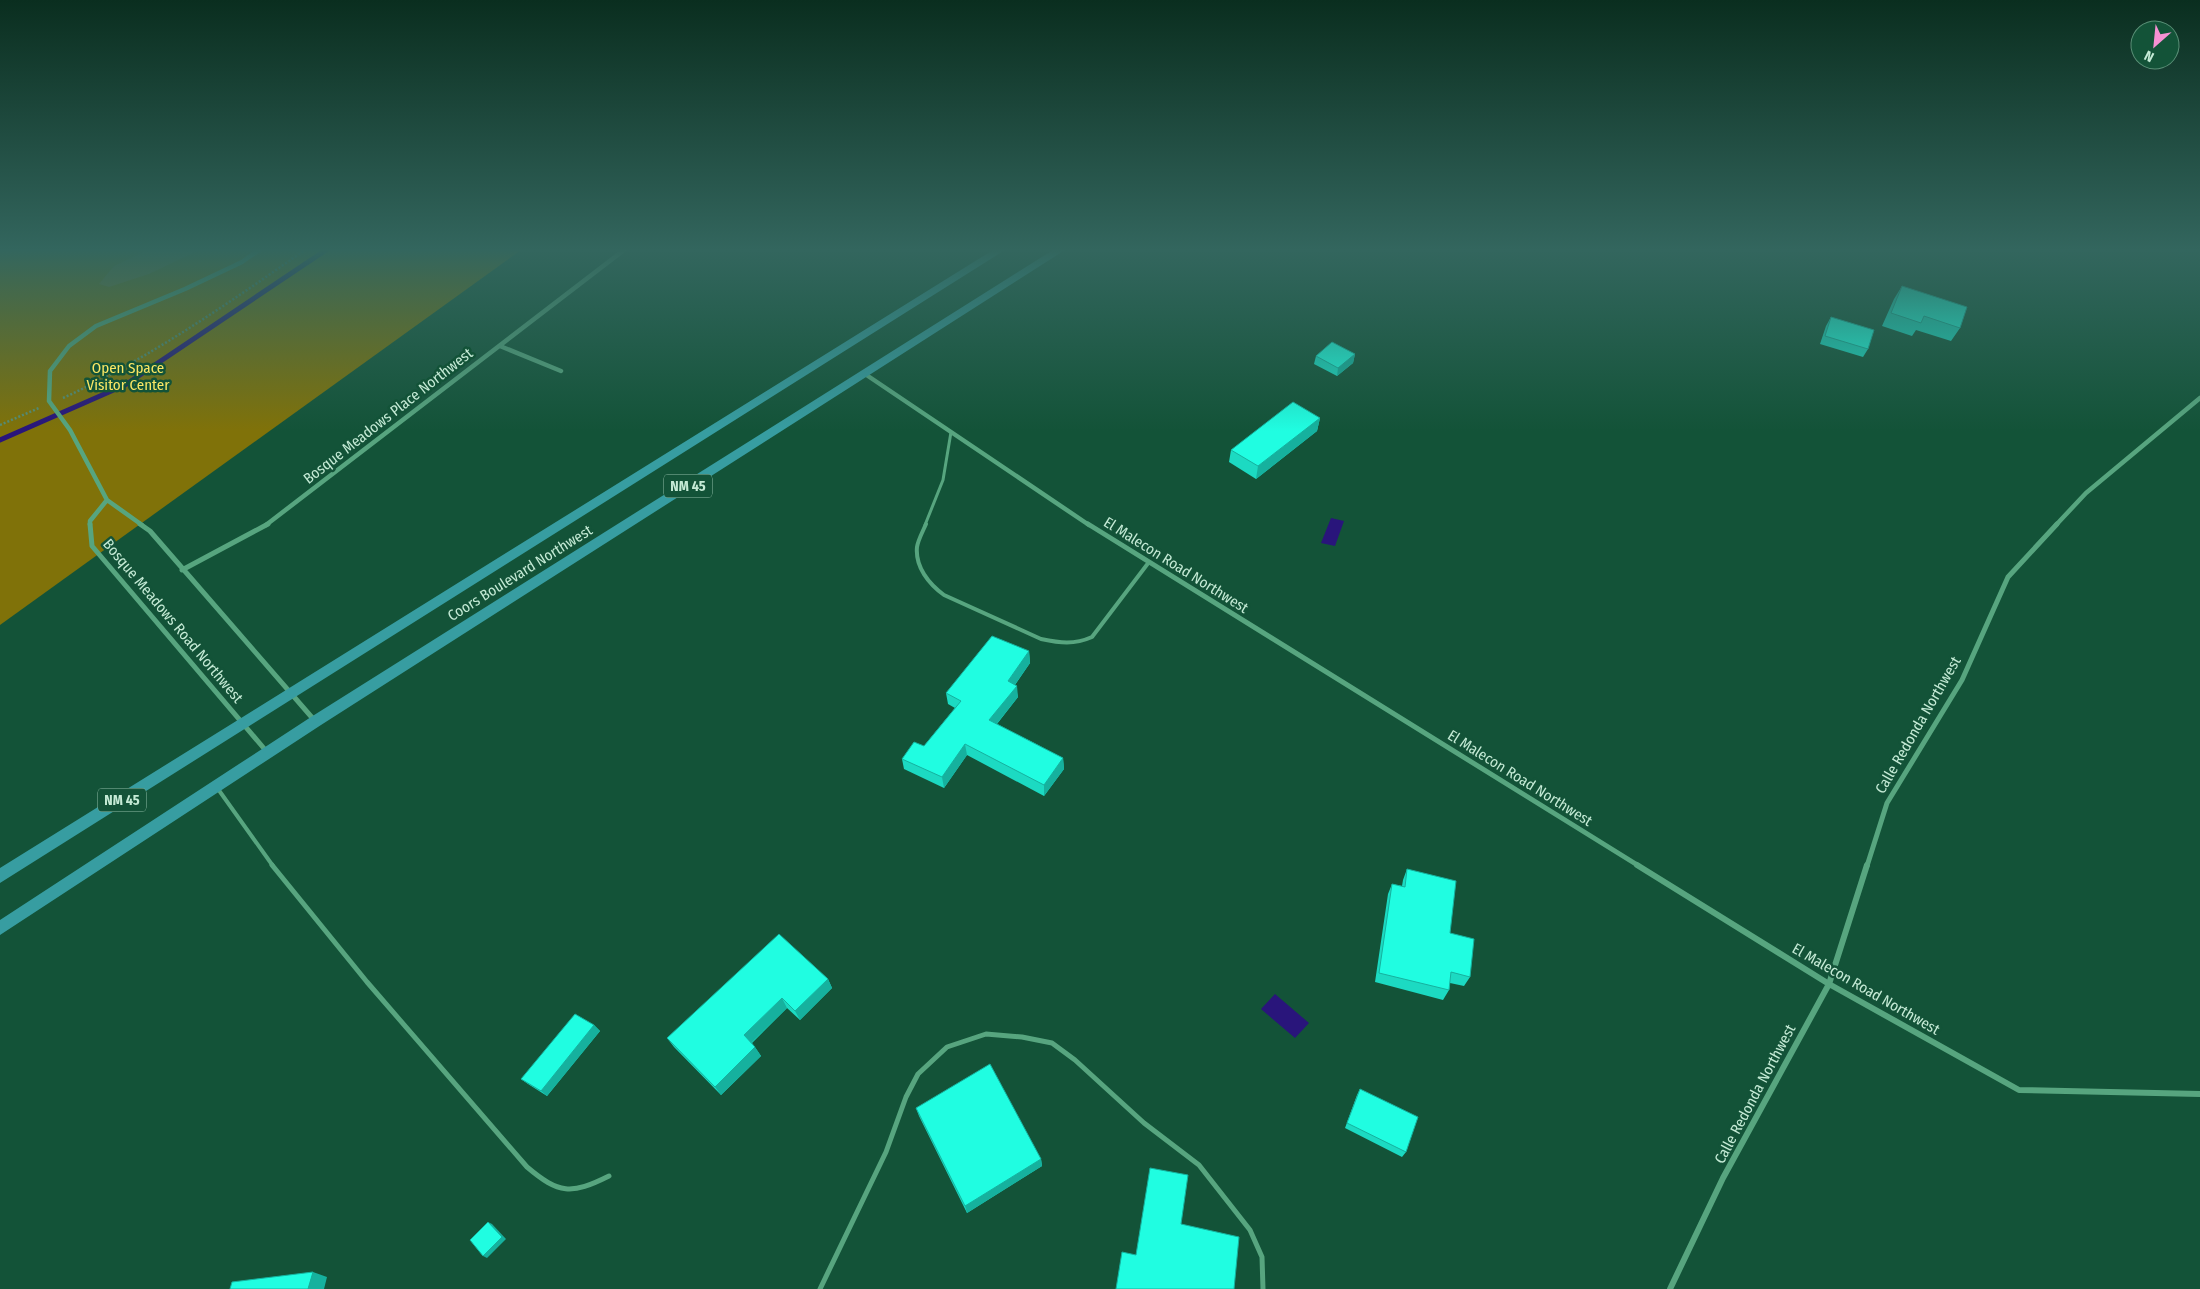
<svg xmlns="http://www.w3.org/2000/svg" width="2200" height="1289" font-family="'Fira Sans Condensed',sans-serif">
<rect width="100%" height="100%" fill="#135338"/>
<path fill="#807209" d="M 0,250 L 521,250 L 0,625 Z"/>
<path fill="#83782f" d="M 148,250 L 199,250 L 149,274 L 109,287 L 99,284 L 114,266 Z"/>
<path fill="#29157b" d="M 1331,518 L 1344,521 L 1335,546 L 1321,543 Z
M 1275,994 L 1309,1023 L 1295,1038 L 1261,1009 Z"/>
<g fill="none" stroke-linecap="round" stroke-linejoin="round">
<path stroke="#29157b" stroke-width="5" d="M 0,440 L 125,385 L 326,250"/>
<path stroke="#578d74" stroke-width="2.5" stroke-dasharray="2 2" stroke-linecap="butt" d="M 63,398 C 150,358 227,304 305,250
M 0,425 L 39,408"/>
<path stroke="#57a57f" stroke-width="3" d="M 925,525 L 943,480 L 951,432"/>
<path stroke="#57a57f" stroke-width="4" d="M 926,524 C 923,531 918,540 917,547 C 915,567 929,584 944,595 L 1041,639 C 1060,643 1074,645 1092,637 L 1149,562
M 218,789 L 273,866"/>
<path stroke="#57a57f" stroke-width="5" d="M 272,865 L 367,982 L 527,1167 C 559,1194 571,1195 609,1176
M 820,1289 L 886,1152 L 906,1097 L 918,1074 L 947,1047 L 986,1034 L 1022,1037 L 1052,1043 L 1075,1060 L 1144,1123 L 1199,1165 L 1250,1230 L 1262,1257 L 1263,1289"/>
<path stroke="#57a57f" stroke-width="4.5" d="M 500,346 L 561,371
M 865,374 L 1089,525
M 90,525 L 90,521 L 107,500
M 142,525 L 107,500 L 70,430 L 49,401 L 50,371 L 69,346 L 96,326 L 185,289 L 242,262 L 259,250
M 266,525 L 624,250
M 2056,525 L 2086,493 L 2200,398"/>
<path stroke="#57a57f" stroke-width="5" d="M 90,524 L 92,546 L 267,752
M 140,524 L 150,531 L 315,721
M 1088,524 L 1639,866
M 182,570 L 268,524
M 1867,866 L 1887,803 L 1962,680 L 2008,577 L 2057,524"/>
<path stroke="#57a57f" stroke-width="6" d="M 1637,865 L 1829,984 L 2019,1090 L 2200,1094
M 1670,1289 L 1723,1178 L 1829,984 L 1867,865"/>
<path fill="#379da1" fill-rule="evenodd" d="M 993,250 L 1005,250 L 0,883 L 0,868 Z
M 1053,250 L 1065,250 L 321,725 L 0,935 L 0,920 L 311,717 Z"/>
</g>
<path fill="#1cdac2" d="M 1902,286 L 1960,328 L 1951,341 L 1916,330 L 1912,336 L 1882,326 L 1894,299 Z
M 1831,317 L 1868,349 L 1863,357 L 1820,344 L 1826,326 Z
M 1355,354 L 1353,363 L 1337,376 L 1314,364 L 1316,356 Z
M 1320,418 L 1317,431 L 1256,479 L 1229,462 L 1231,450 Z
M 1029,651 L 1030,663 L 1015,685 L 1018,697 L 997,724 L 1063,758 L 1064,769 L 1044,796 L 967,755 L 944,788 L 904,769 L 902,759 L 924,746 L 955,708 L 948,704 L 946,693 Z
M 1407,869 L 1450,933 L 1470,977 L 1464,986 L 1450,983 L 1449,990 L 1443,1000 L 1375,982 L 1388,894 L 1392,884 L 1402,886 L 1403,880 Z
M 828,979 L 832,988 L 800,1020 L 787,1008 L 752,1043 L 761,1056 L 721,1095 L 674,1047 L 667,1038 Z
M 594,1025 L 600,1031 L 547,1096 L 528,1084 L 521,1079 Z
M 1360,1089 L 1406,1152 L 1402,1157 L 1345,1128 L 1357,1095 Z
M 916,1108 L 1041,1159 L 1042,1166 L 967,1213 L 919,1116 Z"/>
<path fill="#16b19e" d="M 1355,354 L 1353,363 L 1337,376 L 1338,368 Z
M 1320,418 L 1317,431 L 1256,479 L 1258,466 Z
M 1029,651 L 1030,663 L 1009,693 L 1008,681 Z
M 1017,686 L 1018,697 L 991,731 L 989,720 Z
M 965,744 L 967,755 L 944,788 L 942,777 Z
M 1063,758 L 1064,769 L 1044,796 L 1044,785 Z
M 828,979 L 832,988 L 800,1020 L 795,1011 Z
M 782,998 L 787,1008 L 750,1044 L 744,1035 Z
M 594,1025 L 600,1031 L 547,1096 L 541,1091 Z
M 755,1047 L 761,1056 L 721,1095 L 715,1087 Z
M 1041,1159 L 1042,1166 L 967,1213 L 965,1206 Z
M 488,1222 L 492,1224 L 506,1239 L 487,1258 L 483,1256 Z
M 313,1272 L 327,1277 L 324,1289 L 308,1289 Z"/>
<path fill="#20fde1" stroke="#16b19e" d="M 1902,286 L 1967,307 L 1960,328 L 1924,316 L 1921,323 L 1891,313 Z
M 1831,317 L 1874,330 L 1868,349 L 1825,336 Z
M 1332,342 L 1355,354 L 1338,368 L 1316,356 Z
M 1293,402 L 1320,418 L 1258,466 L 1231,450 Z
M 992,636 L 1029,651 L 1008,681 L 1017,686 L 989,720 L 1063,758 L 1044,785 L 965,744 L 942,777 L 902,759 L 914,742 L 924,746 L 961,701 L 946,693 Z
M 1407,869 L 1456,881 L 1450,933 L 1474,939 L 1470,977 L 1451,972 L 1449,990 L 1379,973 L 1392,884 L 1405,887 Z
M 779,934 L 828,979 L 795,1011 L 782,998 L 744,1035 L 755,1047 L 715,1087 L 667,1038 Z
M 575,1014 L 594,1025 L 541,1091 L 521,1079 Z
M 990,1064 L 1041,1159 L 965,1206 L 916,1108 Z
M 1360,1089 L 1418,1117 L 1406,1152 L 1347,1123 Z
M 1150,1168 L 1188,1175 L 1181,1224 L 1239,1237 L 1234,1289 L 1116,1289 L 1122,1252 L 1136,1255 Z
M 488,1222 L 502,1237 L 483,1256 L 470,1240 Z
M 313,1272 L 308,1289 L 230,1289 L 232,1282 Z"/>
<linearGradient id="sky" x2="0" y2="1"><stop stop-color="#0a2e1f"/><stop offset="0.58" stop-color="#33665e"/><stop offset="1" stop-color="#33665e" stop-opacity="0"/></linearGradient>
<rect width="2200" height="431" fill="url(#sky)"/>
<g text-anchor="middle" stroke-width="5" stroke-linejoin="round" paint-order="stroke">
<g fill="#135338" stroke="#90bda7" stroke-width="1">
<rect x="664" y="474.5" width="48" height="23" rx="4"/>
<rect x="98" y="788.5" width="48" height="23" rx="4"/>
</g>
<g font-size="14" font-weight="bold" fill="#c5ebd6">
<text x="688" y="491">NM 45</text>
<text x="122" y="805">NM 45</text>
</g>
<g font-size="15" fill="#fae765" stroke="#135338">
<text x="128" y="373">Open Space<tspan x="128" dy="17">Visitor Center</tspan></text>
</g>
<g font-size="15" fill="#c5ebd6" stroke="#135338">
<text transform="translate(388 416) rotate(-38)" y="5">Bosque Meadows Place Northwest</text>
<text transform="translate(1176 565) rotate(32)" y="5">El Malecon Road Northwest</text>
<text transform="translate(520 573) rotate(-32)" y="5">Coors Boulevard Northwest</text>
<text transform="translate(173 621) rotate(50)" y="5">Bosque Meadows Road Northwest</text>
<text transform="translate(1918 725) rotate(-60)" y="5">Calle Redonda Northwest</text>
<text transform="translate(1520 778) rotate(32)" y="5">El Malecon Road Northwest</text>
<text transform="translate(1866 989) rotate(30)" y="5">El Malecon Road Northwest</text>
<text transform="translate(1755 1094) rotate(-62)" y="5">Calle Redonda Northwest</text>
</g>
</g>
<g transform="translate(2155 45) rotate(207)"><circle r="24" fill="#135338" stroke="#5a9077"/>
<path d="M0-4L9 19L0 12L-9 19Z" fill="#f591d3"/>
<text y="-8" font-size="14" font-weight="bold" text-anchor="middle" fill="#c5ebd6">N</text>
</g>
</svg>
